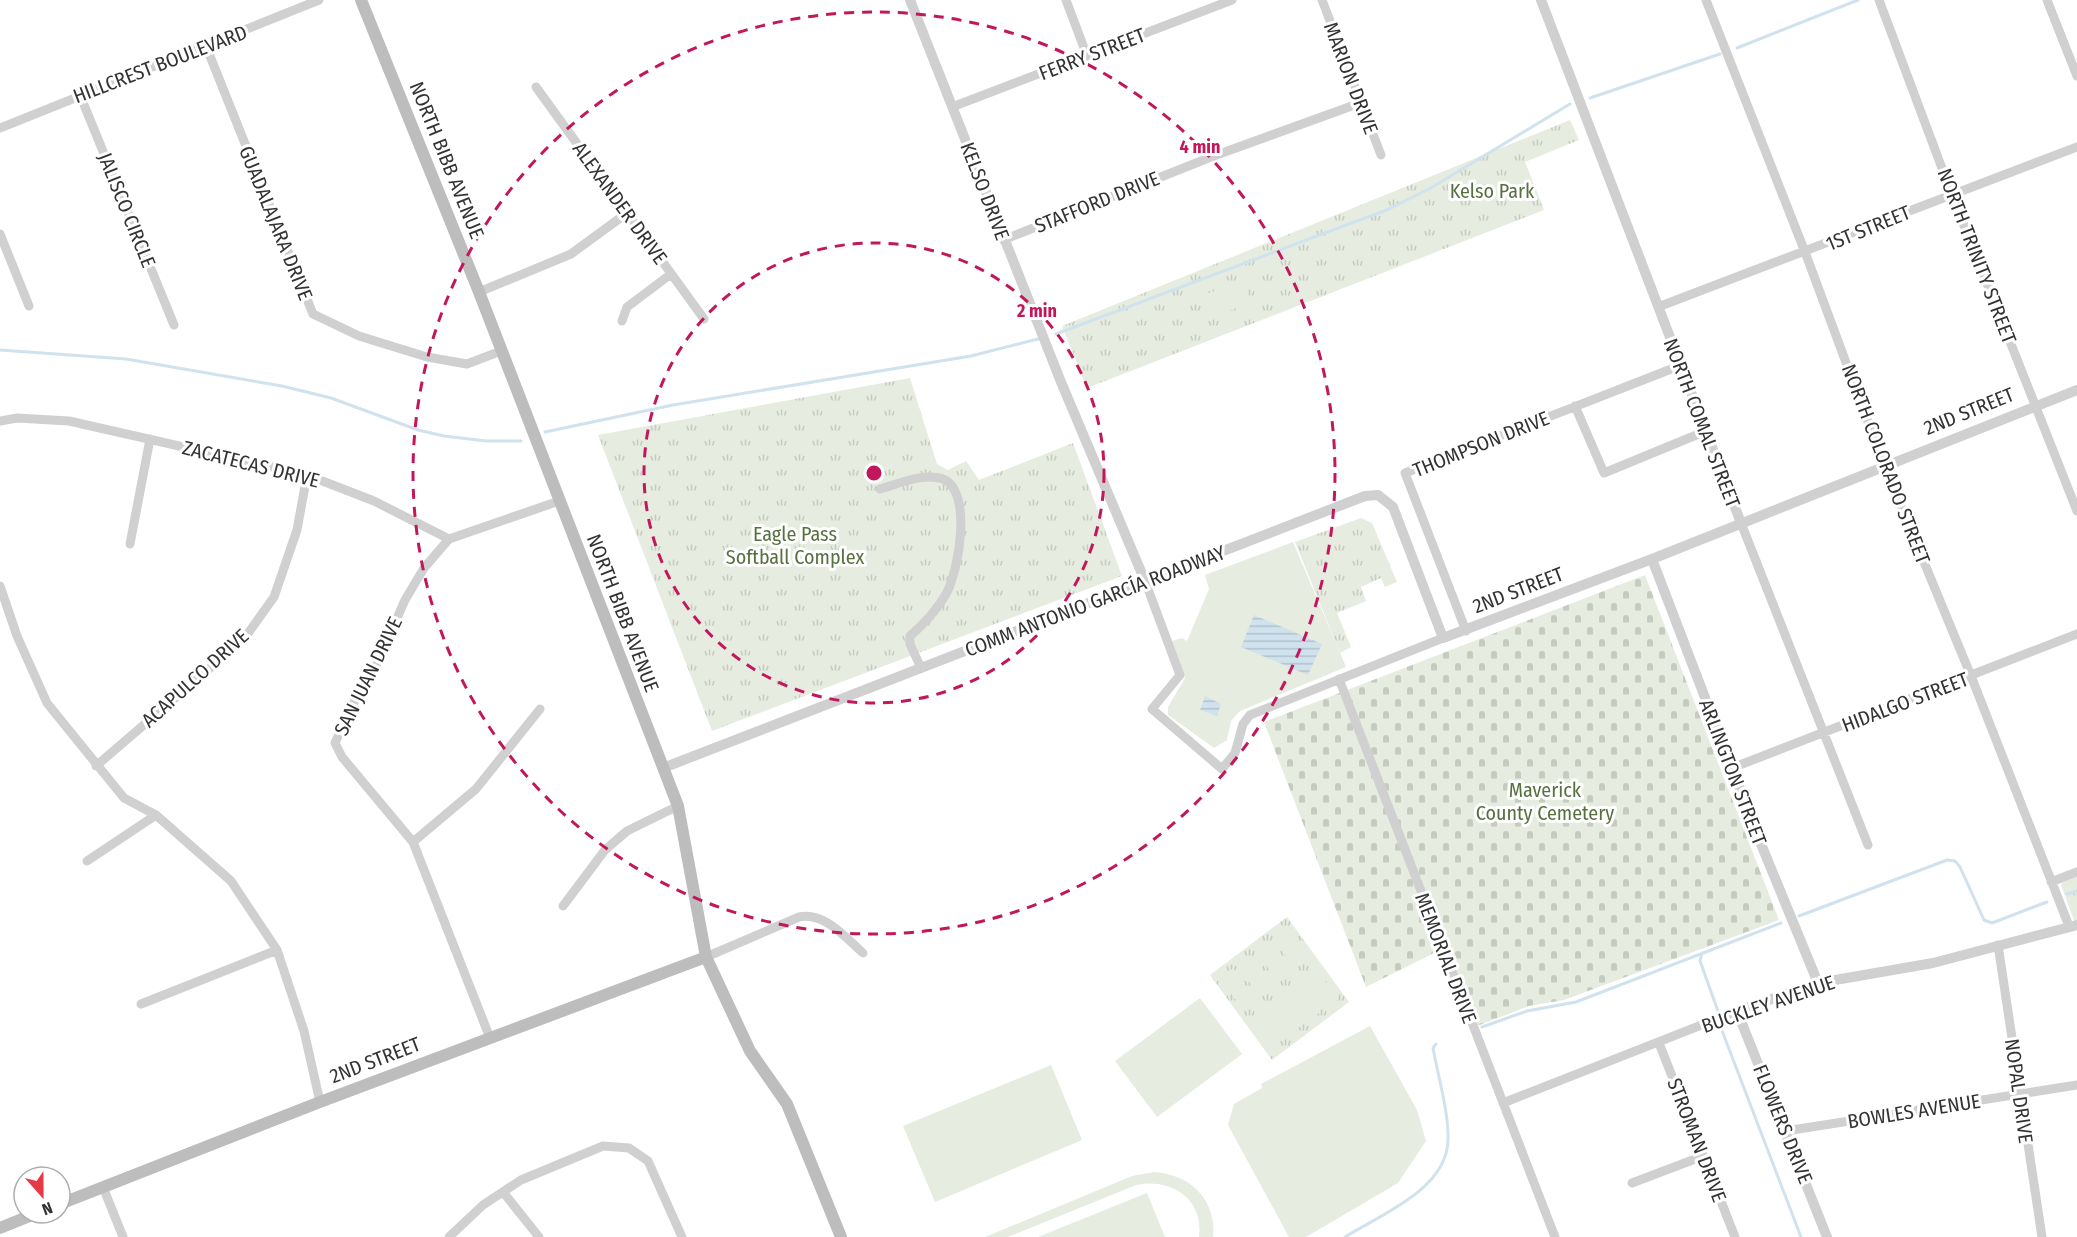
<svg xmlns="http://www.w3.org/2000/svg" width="2077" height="1237" font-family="'Fira Sans Condensed',sans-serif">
<defs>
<pattern id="grass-tufts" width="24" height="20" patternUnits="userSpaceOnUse" patternTransform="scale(1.5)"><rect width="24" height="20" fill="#e6ecdf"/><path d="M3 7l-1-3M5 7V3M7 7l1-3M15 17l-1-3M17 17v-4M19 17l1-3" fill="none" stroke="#c6cbc0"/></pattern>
<pattern id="cemetery-stones" width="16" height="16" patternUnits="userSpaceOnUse" patternTransform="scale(1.5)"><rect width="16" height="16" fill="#e6ecdf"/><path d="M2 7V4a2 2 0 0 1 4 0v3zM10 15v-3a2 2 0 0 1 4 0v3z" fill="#c6cbc0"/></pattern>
<pattern id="water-rules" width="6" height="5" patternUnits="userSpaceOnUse" patternTransform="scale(1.5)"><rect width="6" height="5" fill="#cfe2ee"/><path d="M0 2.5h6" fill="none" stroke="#b2c2cd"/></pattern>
</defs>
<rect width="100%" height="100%" fill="#fff"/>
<path fill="url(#grass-tufts)" d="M 1570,120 L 1579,140 L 1525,162 L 1544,210 L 1087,388 L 1062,326 Z
M 910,378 L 937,464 L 948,470 L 966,461 L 979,480 L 1073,443 L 1122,576 L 712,731 L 598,435 Z
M 1361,518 L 1372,523 L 1397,582 L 1385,587 L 1381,578 L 1361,587 L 1366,601 L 1337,613 L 1351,647 L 1340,653 L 1295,542 Z
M 2077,877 L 2077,923 L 2075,923 L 2061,885 L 2063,882 Z
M 1287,917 L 1349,1002 L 1272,1060 L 1210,975 Z"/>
<path fill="url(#cemetery-stones)" d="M 1645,575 L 1779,920 L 1564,1000 L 1529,1006 L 1477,1026 L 1448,946 L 1366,987 L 1264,722 Z"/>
<path fill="#e6ecdf" d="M 1244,281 L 1251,303 L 1214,316 L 1206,294 Z
M 1293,542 L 1346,667 L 1240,711 L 1231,721 L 1227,740 L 1214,748 L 1168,715 L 1168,707 L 1185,678 L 1172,641 L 1182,638 L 1187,641 L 1209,589 L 1205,575 Z
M 1287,929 L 1307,957 L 1294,967 L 1274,939 Z
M 1269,941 L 1290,969 L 1276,979 L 1256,951 Z
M 1251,955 L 1271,983 L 1257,993 L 1237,965 Z
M 1233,968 L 1253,996 L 1240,1006 L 1220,978 Z
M 1318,971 L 1338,999 L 1325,1009 L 1304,981 Z
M 1300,984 L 1320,1012 L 1307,1022 L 1286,994 Z
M 1282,997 L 1302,1025 L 1289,1035 L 1269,1007 Z
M 1200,998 L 1242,1054 L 1157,1117 L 1115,1061 Z
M 1264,1010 L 1285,1038 L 1271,1048 L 1251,1020 Z
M 1370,1026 L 1417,1110 L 1426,1141 L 1398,1183 L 1306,1237 L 1289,1237 L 1228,1125 L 1234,1104 L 1262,1088 L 1261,1084 Z
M 1051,1065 L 1082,1140 L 935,1202 L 903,1126 Z
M 1154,1172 C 1190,1174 1217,1200 1213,1237 L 1199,1237 C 1204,1198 1170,1178 1136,1185 L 1008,1237 L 985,1237 L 1132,1176 Z
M 1147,1193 L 1165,1237 L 1038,1237 Z"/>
<path fill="url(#water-rules)" d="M 1254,615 L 1322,644 L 1308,675 L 1241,647 Z
M 1205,696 L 1221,704 L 1217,716 L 1200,710 Z"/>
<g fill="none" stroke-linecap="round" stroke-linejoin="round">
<path stroke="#cfe2ee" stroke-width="3" d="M 1737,48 L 1858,0
M 1590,98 L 1720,54
M 1056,334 L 1389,209 L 1429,189 L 1570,104
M 0,350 L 126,359 L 282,386 L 331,398 L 418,430 L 444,436 L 486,441 L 521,441
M 545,432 L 673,405 L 971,356 L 1038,339
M 2067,894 L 2077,891
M 1799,916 L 1947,860 L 1955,861 L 1960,867 L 1984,920 L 1992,923 L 2047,902
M 1702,953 L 1700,961 L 1719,1014
M 1482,1027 L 1527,1011 L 1576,1002 L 1781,923
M 1721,1028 L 1801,1237
M 1345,1237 C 1382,1214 1447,1189 1448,1140 C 1449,1113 1438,1076 1433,1048 L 1436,1044"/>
<path stroke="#d0d0d0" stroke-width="9" d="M 1066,0 L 1087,56
M 1322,0 L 1381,155
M 1706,0 L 1805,252 L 1884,465 L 1971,676 L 2069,926
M 1879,0 L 1952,195 L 2077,511
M 2047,0 L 2077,76
M 206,46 L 313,314 L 359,336 L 427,357 L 467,364 L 501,351
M 536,87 L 704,319
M 80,95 L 174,325
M 952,107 L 1232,0
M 0,128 L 319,0
M 0,234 L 29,306
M 1003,240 L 1211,157 L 1360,103
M 479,292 L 571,254 L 627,213
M 1658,307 L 2077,147
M 622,321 L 627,307 L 671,274
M 1575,406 L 1604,473 L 1706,431
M 0,421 L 17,418 L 69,421 L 307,475 L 374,501 L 449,539 L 559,501
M 880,489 C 899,484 924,472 943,479 C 973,491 959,571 946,594 C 937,610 924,624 910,636 L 910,644 L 921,668
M 1741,523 L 1868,845
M 449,539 L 424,568 L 405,600 L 374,670 L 351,707 L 335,743 L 342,757 L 413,842 L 490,1038
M 130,544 L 150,439
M 1145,581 L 1180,675 L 1152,709 L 1222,769 L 1235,753 L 1243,724 L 1250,715 L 1443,638
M 0,586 L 17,636 L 47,703 L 124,798 L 156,815 L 231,881 L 277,950 L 304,1031 L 320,1102
M 1466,631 L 1405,473 L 1679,366
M 1339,679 L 1555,1237
M 96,766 L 244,639 L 274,597 L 297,530 L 307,475
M 1732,768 L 2077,634
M 413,842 L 476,789 L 540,709
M 87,861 L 156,815
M 2051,882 L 2077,872
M 563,906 L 605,850 L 627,831 L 678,806
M 1998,945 L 2042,1237
M 706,957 L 799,917 C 825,912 845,937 863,953
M 141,1004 L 277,950
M 1659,1043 L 1735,1237
M 1503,1103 L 1737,1011
M 1786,1131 L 2077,1085
M 1632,1183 L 1703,1156
M 103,1187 L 123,1237
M 503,1192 L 539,1237
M 449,1237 L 483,1205 L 521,1180 L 603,1146 L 629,1148 L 648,1161 L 682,1237"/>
<path stroke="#d0d0d0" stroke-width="10" d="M 910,0 L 1061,382 L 1145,581
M 1541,0 L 1741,523
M 1652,559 L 1761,844 L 1818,983
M 663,768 L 1365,496 L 1378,495 L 1393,507 L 1443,638 L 1652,559 L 2077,390
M 1827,1237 L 1737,1011 L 1818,983 L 1933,963 L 2077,925"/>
<path stroke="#bdbdbd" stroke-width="12" d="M 361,0 L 479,292 L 678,806 L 706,957 L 750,1051 L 787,1104 L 841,1237
M 60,1204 L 320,1102 L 706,957
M 0,1228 L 37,1213"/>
</g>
<g fill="none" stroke="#c2185b" stroke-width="3" stroke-dasharray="10 8">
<circle cx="874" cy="473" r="230"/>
<circle cx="874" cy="473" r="461"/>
</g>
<g text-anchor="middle" stroke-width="6" stroke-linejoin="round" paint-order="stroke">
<g font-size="20" fill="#333" stroke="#fff">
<text transform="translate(1092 54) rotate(-21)" y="7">FERRY STREET</text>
<text transform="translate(160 64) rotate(-21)" y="7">HILLCREST BOULEVARD</text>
<text transform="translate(1351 78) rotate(69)" y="7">MARION DRIVE</text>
<text transform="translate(447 160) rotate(68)" y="7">NORTH BIBB AVENUE</text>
<text transform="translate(985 191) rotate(69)" y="7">KELSO DRIVE</text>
<text transform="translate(1097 202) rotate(-22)" y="7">STAFFORD DRIVE</text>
<text transform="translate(620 203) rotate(54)" y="7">ALEXANDER DRIVE</text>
<text transform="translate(127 210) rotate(68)" y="7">JALISCO CIRCLE</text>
<text transform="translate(276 223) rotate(68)" y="7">GUADALAJARA DRIVE</text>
<text transform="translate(1868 228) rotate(-22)" y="7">1ST STREET</text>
<text transform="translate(1977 256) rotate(69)" y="7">NORTH TRINITY STREET</text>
<text transform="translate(1969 411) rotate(-22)" y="7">2ND STREET</text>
<text transform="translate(1702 423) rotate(69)" y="7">NORTH COMAL STREET</text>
<text transform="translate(1481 444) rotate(-22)" y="7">THOMPSON DRIVE</text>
<text transform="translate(251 464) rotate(14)" y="7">ZACATECAS DRIVE</text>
<text transform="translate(1886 464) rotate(69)" y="7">NORTH COLORADO STREET</text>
<text transform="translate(1518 590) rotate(-21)" y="7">2ND STREET</text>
<text transform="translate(1095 601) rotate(-21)" y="7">COMM ANTONIO GARCÍA ROADWAY</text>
<text transform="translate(623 613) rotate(69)" y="7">NORTH BIBB AVENUE</text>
<text transform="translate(368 676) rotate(-64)" y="7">SAN JUAN DRIVE</text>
<text transform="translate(195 678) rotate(-42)" y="7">ACAPULCO DRIVE</text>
<text transform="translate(1905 702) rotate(-21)" y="7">HIDALGO STREET</text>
<text transform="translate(1733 772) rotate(69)" y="7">ARLINGTON STREET</text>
<text transform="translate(1446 958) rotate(69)" y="7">MEMORIAL DRIVE</text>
<text transform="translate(1768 1004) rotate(-19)" y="7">BUCKLEY AVENUE</text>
<text transform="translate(375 1060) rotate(-21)" y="7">2ND STREET</text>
<text transform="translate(2019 1091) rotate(82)" y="7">NOPAL DRIVE</text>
<text transform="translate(1914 1111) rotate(-9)" y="7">BOWLES AVENUE</text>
<text transform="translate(1783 1124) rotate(68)" y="7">FLOWERS DRIVE</text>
<text transform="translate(1697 1140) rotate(69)" y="7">STROMAN DRIVE</text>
</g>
<g font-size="20" fill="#56703f" stroke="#fff">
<text x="1492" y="198">Kelso Park</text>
<text x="795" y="541">Eagle Pass<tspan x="795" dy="23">Softball Complex</tspan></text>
<text x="1545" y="797">Maverick<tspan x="1545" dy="23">County Cemetery</tspan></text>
</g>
</g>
<circle cx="874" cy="473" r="9" fill="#c2185b" stroke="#fff" stroke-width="3"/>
<g font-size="18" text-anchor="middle" font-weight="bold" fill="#c2185b" stroke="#fff" stroke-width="6" stroke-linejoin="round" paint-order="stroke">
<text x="1200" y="153">4 min</text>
<text x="1037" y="317">2 min</text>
</g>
<g transform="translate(42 1195) rotate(159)"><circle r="28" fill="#ffffff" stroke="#adadad" stroke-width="1.5"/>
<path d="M0-4.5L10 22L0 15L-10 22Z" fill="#e63946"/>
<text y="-9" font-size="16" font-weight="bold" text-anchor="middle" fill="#333333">N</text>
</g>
</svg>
